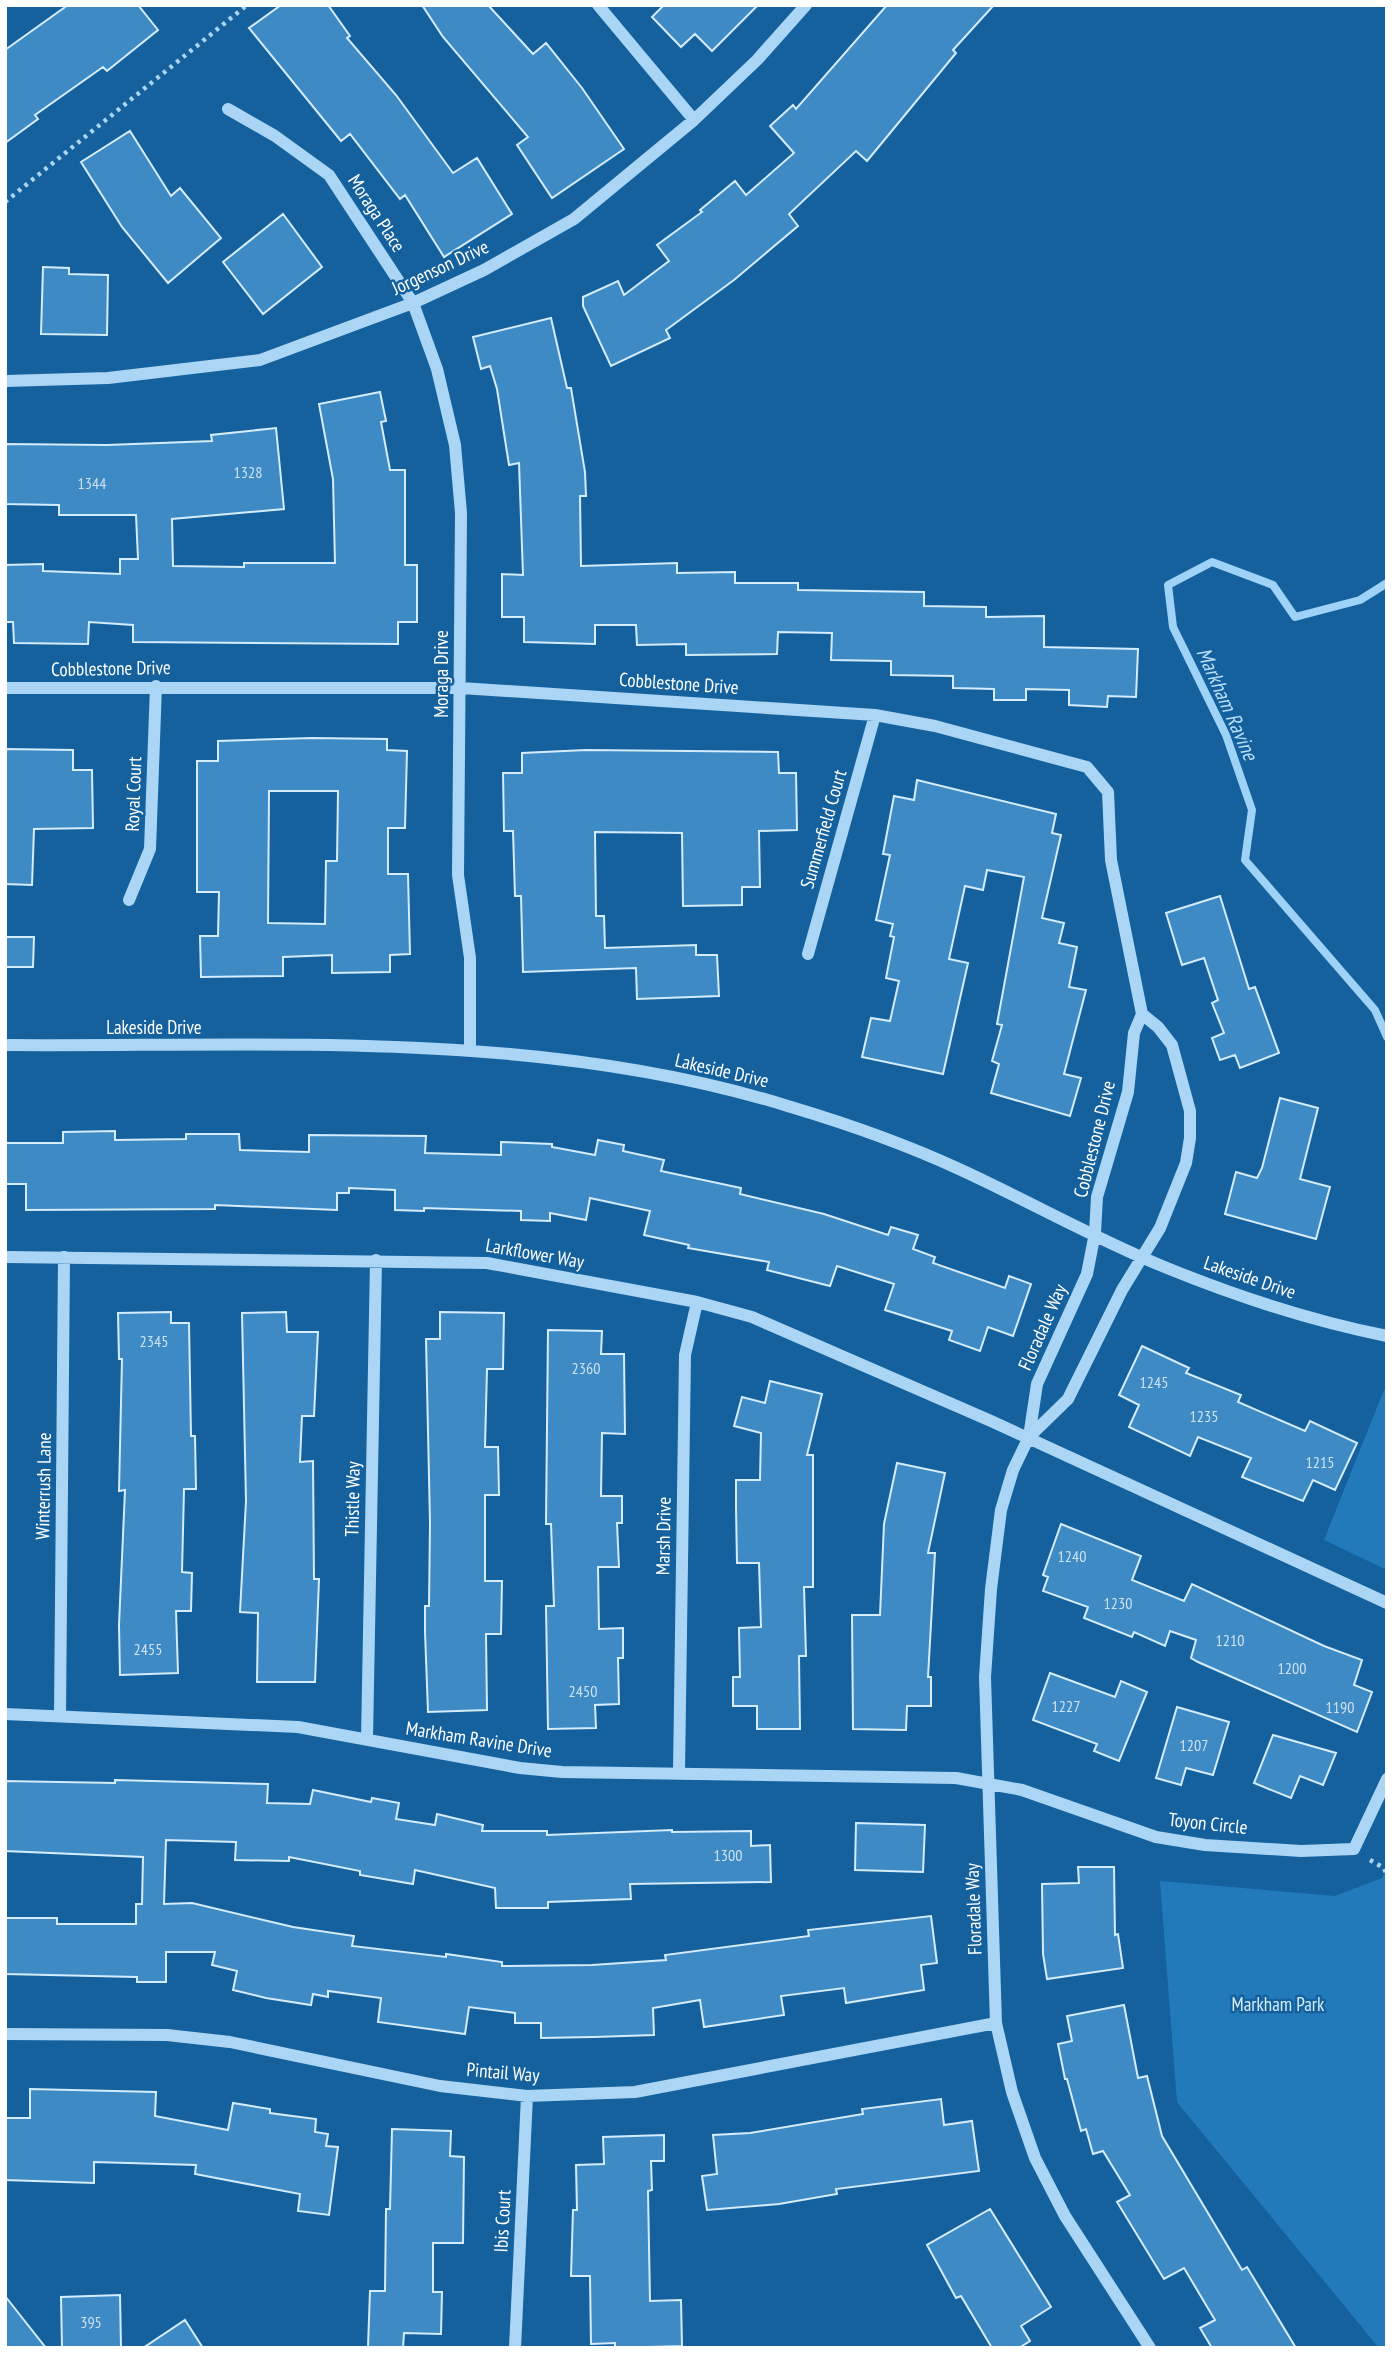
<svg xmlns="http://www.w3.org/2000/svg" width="1392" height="2353" font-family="'PT Sans Narrow',sans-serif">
<rect width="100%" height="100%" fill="#14619e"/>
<path fill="#237abb" d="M 1384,1390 L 1387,1390 L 1387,1570 L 1324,1540 Z
M 1387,1868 L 1387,2348 L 1379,2348 L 1177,2102 L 1160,1881 L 1335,1896 L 1382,1878 Z"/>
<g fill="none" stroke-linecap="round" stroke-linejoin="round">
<path stroke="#9ed2f7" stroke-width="8" d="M 1387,583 L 1360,600 L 1295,617 L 1273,585 L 1212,562 L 1168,585 L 1173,627 L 1226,735 L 1252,810 L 1245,860 L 1375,1010 L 1387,1037"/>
</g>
<path fill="#3d8ac5" stroke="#d4ecfd" stroke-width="2" fill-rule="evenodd" d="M 68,5 L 138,5 L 158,30 L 107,71 L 103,67 L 35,115 L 38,119 L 5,143 L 5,50 Z
M 281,5 L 328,5 L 350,36 L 347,38 L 396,95 L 453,173 L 477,158 L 512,214 L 444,257 L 405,195 L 400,199 L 350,134 L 341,141 L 249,28 Z
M 422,5 L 488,5 L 533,54 L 546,43 L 582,88 L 624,149 L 552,198 L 517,145 L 528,137 L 443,37 Z
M 664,5 L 758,5 L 712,51 L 695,34 L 681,47 L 652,17 Z
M 887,5 L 994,5 L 953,50 L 956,53 L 867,161 L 856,151 L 789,214 L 798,226 L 734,280 L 666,330 L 670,338 L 611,366 L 583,306 L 583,297 L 618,281 L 624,295 L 669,261 L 657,245 L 702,212 L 700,210 L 735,181 L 746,195 L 794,153 L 770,126 L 793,105 L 796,109 Z
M 130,131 L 171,196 L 180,188 L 221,238 L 168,283 L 122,227 L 81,162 Z
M 283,214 L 322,267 L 263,314 L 223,262 Z
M 43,267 L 69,268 L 69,274 L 108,275 L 107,335 L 41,334 Z
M 551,318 L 567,388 L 571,388 L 585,472 L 586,496 L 580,496 L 581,566 L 677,563 L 677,573 L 735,572 L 735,583 L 798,583 L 798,590 L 924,592 L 924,606 L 986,607 L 986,617 L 1044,616 L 1044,647 L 1138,649 L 1136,697 L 1108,696 L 1107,707 L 1069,705 L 1069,690 L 1026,689 L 1026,700 L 994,700 L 994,689 L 953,688 L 953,676 L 891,675 L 891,661 L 831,660 L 832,633 L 778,632 L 777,654 L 686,655 L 686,644 L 637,645 L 636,625 L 595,625 L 595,644 L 524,642 L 524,617 L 502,617 L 502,574 L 523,575 L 519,463 L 509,465 L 497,389 L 490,366 L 481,369 L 473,337 Z
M 380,392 L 386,421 L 381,422 L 390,470 L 405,470 L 405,565 L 417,565 L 417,622 L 398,622 L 398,644 L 133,642 L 133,625 L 89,622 L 88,644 L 14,643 L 13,622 L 5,622 L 5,565 L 43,564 L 43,571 L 120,574 L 120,559 L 138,559 L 136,515 L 59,515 L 59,505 L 5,504 L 5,444 L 107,445 L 212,441 L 211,435 L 276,428 L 284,509 L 172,519 L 173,566 L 244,567 L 244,563 L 335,563 L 333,479 L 319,404 Z
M 312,738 L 387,739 L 387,750 L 407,751 L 405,828 L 388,828 L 388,874 L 408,874 L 410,954 L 390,955 L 390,972 L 332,973 L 332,955 L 283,957 L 283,976 L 201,977 L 200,936 L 218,936 L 219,892 L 197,892 L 197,761 L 218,761 L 218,741 ZM 269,791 L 338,791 L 337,861 L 326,861 L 325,924 L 268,923 Z
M 5,749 L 73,750 L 73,770 L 92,770 L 93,828 L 34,829 L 32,885 L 5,884 Z
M 586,750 L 778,752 L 779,773 L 796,773 L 797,830 L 759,831 L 760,887 L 742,887 L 742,905 L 683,906 L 682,833 L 595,832 L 596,916 L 604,916 L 605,948 L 696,945 L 696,955 L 717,955 L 719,996 L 637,999 L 636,968 L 523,972 L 521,896 L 515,896 L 513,831 L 504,831 L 503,773 L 522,773 L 522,753 Z
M 917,780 L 1056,814 L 1052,833 L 1061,835 L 1042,918 L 1064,923 L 1059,943 L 1077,947 L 1069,987 L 1086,990 L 1064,1074 L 1081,1078 L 1070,1116 L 991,1093 L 999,1064 L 992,1061 L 1002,1025 L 997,1024 L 1024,877 L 987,870 L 983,890 L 965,886 L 949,959 L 968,963 L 943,1074 L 862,1057 L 871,1018 L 890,1021 L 899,981 L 886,978 L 894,937 L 890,936 L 893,924 L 876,920 L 890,855 L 883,854 L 894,796 L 914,800 Z
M 1220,896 L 1249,989 L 1255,987 L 1279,1053 L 1240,1068 L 1235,1055 L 1220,1060 L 1212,1038 L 1224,1033 L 1212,1003 L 1218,1000 L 1204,958 L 1182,965 L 1166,913 Z
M 5,937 L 34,937 L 33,967 L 5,967 Z
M 1280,1098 L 1318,1108 L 1300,1179 L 1330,1187 L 1316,1239 L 1225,1214 L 1236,1172 L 1257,1178 L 1262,1168 Z
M 115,1131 L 115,1140 L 186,1139 L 186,1134 L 239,1134 L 240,1150 L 309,1152 L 309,1135 L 426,1136 L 425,1153 L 501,1155 L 501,1142 L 552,1144 L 552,1147 L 595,1155 L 598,1140 L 624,1145 L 623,1151 L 664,1160 L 661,1171 L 741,1188 L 740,1194 L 824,1214 L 888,1235 L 891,1227 L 918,1235 L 913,1249 L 935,1257 L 933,1263 L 1005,1288 L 1009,1276 L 1031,1284 L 1013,1336 L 988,1327 L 980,1351 L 949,1340 L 952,1331 L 885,1310 L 894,1284 L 837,1266 L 830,1286 L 767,1270 L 769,1262 L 688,1248 L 689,1245 L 644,1235 L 650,1211 L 590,1198 L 586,1220 L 550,1213 L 550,1221 L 521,1220 L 521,1211 L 424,1208 L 424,1211 L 395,1210 L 395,1190 L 349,1188 L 349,1193 L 337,1193 L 337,1210 L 215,1205 L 215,1209 L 26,1210 L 26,1184 L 5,1184 L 5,1143 L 63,1143 L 63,1132 Z
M 171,1312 L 171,1323 L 189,1323 L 191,1436 L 195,1436 L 196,1489 L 184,1489 L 182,1572 L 192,1573 L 191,1611 L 176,1611 L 178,1673 L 120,1675 L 119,1625 L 125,1490 L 119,1491 L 122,1359 L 119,1359 L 118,1313 Z
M 286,1312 L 287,1332 L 318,1332 L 314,1416 L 302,1416 L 300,1462 L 313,1461 L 314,1579 L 319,1579 L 315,1682 L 257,1682 L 258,1613 L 240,1612 L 246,1501 L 242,1313 Z
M 440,1312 L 504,1313 L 503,1369 L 487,1369 L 485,1447 L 498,1447 L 499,1495 L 485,1495 L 485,1581 L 502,1581 L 501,1634 L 486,1634 L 487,1710 L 428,1712 L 425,1632 L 425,1606 L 429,1606 L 430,1523 L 426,1339 L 440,1339 Z
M 548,1330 L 602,1331 L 601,1354 L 624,1354 L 625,1434 L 602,1433 L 601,1496 L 622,1496 L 622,1523 L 617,1523 L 619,1567 L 598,1567 L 599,1629 L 623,1628 L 623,1658 L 618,1658 L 619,1704 L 595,1705 L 596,1728 L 548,1729 L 546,1606 L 554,1606 L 551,1524 L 546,1524 Z
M 1142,1346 L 1189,1368 L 1186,1373 L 1241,1395 L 1238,1402 L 1305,1431 L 1310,1421 L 1357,1443 L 1335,1490 L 1313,1480 L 1303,1501 L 1242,1477 L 1251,1458 L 1198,1437 L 1190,1456 L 1129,1427 L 1139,1405 L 1119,1395 Z
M 770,1381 L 822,1394 L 807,1455 L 813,1455 L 813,1587 L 804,1587 L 806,1656 L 799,1656 L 800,1729 L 757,1729 L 757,1706 L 733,1706 L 733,1677 L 740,1677 L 739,1628 L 761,1627 L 759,1563 L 737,1563 L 736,1507 L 736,1480 L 760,1480 L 761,1433 L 734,1426 L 742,1397 L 765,1403 Z
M 897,1463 L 945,1473 L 928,1553 L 935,1553 L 928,1677 L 931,1677 L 931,1706 L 907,1706 L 906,1730 L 853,1729 L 852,1615 L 880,1615 L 884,1524 Z
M 1061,1524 L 1141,1556 L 1132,1580 L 1184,1601 L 1192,1584 L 1324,1646 L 1362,1660 L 1354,1685 L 1372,1692 L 1357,1732 L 1198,1662 L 1191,1658 L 1196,1640 L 1170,1631 L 1165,1646 L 1134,1632 L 1132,1637 L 1084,1618 L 1088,1607 L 1043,1591 L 1048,1577 L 1043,1575 Z
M 1050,1673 L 1115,1697 L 1121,1681 L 1147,1692 L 1119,1761 L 1094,1751 L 1097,1744 L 1033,1720 Z
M 1177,1707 L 1229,1722 L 1213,1775 L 1186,1768 L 1181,1785 L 1156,1778 Z
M 1273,1735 L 1336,1753 L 1323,1785 L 1300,1776 L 1291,1798 L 1254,1783 Z
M 115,1780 L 268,1784 L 267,1803 L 310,1804 L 313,1790 L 371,1802 L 372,1798 L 399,1803 L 396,1819 L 435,1825 L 437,1814 L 483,1825 L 482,1831 L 547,1831 L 547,1835 L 672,1830 L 672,1832 L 751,1831 L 751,1846 L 770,1845 L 771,1882 L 630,1884 L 631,1899 L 548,1902 L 548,1908 L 496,1908 L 495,1888 L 415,1870 L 413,1884 L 360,1875 L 360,1871 L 289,1857 L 289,1861 L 235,1860 L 236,1842 L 166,1840 L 164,1904 L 192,1903 L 293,1927 L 354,1936 L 352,1946 L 446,1957 L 446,1954 L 502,1962 L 502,1966 L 592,1965 L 666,1960 L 665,1955 L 809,1936 L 808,1930 L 931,1916 L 937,1963 L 921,1965 L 924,1990 L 846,2003 L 844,1988 L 781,1996 L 784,2015 L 704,2027 L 700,2000 L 653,2008 L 654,2035 L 594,2037 L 541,2038 L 541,2023 L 515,2023 L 515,2013 L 469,2007 L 465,2034 L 378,2022 L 381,1998 L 328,1991 L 328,1997 L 313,1994 L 311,2005 L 266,1998 L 233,1990 L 237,1971 L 212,1965 L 215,1952 L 166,1952 L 166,1982 L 137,1982 L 137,1977 L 5,1974 L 5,1918 L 57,1918 L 57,1924 L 136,1924 L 136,1904 L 142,1904 L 143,1857 L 5,1851 L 5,1781 L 115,1783 Z
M 856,1823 L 925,1825 L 923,1872 L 855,1870 Z
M 1078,1867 L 1114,1867 L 1115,1935 L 1118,1934 L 1123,1968 L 1047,1979 L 1043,1954 L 1042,1884 L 1079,1883 Z
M 1124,2005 L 1138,2078 L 1147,2076 L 1162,2136 L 1242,2270 L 1247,2267 L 1296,2348 L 1212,2348 L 1200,2328 L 1215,2320 L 1184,2268 L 1164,2279 L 1117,2202 L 1130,2195 L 1103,2151 L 1093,2154 L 1086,2129 L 1081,2131 L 1067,2079 L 1065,2079 L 1058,2044 L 1072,2041 L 1067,2016 Z
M 30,2089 L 156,2092 L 155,2116 L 228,2130 L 233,2103 L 270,2109 L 270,2113 L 316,2119 L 315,2132 L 328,2134 L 326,2146 L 338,2147 L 329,2215 L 298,2211 L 300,2194 L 195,2174 L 196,2165 L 94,2162 L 94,2183 L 5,2180 L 5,2118 L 30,2118 Z
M 941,2099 L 944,2125 L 972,2121 L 979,2171 L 836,2189 L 837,2194 L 779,2204 L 707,2210 L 702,2176 L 717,2174 L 713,2135 L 750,2133 L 863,2114 L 862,2109 Z
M 392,2129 L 451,2131 L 450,2156 L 464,2157 L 463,2243 L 433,2243 L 433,2292 L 442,2292 L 441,2334 L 404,2333 L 403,2348 L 368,2347 L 370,2291 L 385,2291 L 386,2209 L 390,2209 Z
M 664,2135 L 664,2161 L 651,2161 L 652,2190 L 648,2191 L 650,2301 L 681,2300 L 682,2346 L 615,2348 L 615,2343 L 591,2344 L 590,2276 L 571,2276 L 573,2210 L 577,2210 L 576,2165 L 604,2164 L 603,2137 Z
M 990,2209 L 1051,2307 L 1021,2326 L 1030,2341 L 1019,2348 L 992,2348 L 961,2296 L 956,2298 L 927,2245 Z
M 120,2295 L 121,2348 L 62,2348 L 61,2297 Z
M 5,2296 L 46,2348 L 5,2348 Z
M 185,2320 L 203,2348 L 143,2348 Z"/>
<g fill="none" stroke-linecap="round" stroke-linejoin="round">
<path stroke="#abd5f4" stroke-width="4.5" stroke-dasharray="3.5 5" stroke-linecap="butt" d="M 5,202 L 247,5
M 1370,1860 L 1384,1868 L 1387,1875"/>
<path stroke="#abd5f4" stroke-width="12" d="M 598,5 L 694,120
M 228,109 L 275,136 L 329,175 L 413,303 L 437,369 L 455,445 L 461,513 L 458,875 L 470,958 L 470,1051
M 5,381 L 108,378 L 260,360 L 413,303 L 484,270 L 574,219 L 694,120 L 757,60 L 806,5
M 5,688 L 461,688 L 875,715 L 935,726 L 1087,767 L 1108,792 L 1111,860 L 1142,1014 L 1134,1033 L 1128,1092 L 1097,1197 L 1095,1233 L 1087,1274 L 1037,1384 L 1029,1437 L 1013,1470 L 1001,1510 L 991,1589 L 985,1677 L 996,2023 L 1012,2092 L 1035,2158 L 1065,2216 L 1150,2348
M 129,900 L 150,849 L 156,686
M 808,954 L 875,715
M 5,1045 C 265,1047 540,1028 791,1107 C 848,1124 905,1144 959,1169 C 1029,1201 1097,1240 1167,1268 C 1238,1297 1312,1321 1387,1336
M 5,1257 L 487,1263 L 697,1302 L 752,1317 L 991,1421 L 1387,1603
M 1029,1437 L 1068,1399 L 1122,1290 L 1160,1228 L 1186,1163 L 1190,1138 L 1190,1111 L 1172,1045 L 1158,1027 L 1142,1014
M 5,1714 L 298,1727 L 520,1768 L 562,1772 L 956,1778 L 1022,1790 L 1156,1837 L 1205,1845 L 1301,1851 L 1354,1849 L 1387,1779
M 60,1715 L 64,1257
M 367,1739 L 376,1260
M 679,1772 L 685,1355 L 697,1302
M 5,2034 L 167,2035 L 230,2042 L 440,2086 L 527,2096 L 635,2092 L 996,2023
M 515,2348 L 527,2096"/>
</g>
<g text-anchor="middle" stroke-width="5" stroke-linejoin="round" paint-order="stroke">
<g font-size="16" fill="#cee2f0">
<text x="248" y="478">1328</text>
<text x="92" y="489">1344</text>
<text x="154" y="1347">2345</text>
<text x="586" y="1374">2360</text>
<text x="1154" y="1388">1245</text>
<text x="1204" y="1422">1235</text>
<text x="1320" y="1468">1215</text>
<text x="1072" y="1562">1240</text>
<text x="1118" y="1609">1230</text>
<text x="1230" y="1646">1210</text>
<text x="148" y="1655">2455</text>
<text x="1292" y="1674">1200</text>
<text x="583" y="1697">2450</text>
<text x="1066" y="1712">1227</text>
<text x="1340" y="1713">1190</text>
<text x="1194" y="1751">1207</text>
<text x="728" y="1861">1300</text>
<text x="91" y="2328">395</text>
</g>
<g font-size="19" fill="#fff" stroke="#14619e">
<text transform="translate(377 213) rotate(57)" y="7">Moraga Place</text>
<text transform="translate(440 267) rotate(-25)" y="7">Jorgenson Drive</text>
<text transform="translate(111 668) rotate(-1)" y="7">Cobblestone Drive</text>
<text transform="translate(441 674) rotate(-90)" y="7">Moraga Drive</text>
<text transform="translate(679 683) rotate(4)" y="7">Cobblestone Drive</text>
<text transform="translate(133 794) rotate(-88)" y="7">Royal Court</text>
<text transform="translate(823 829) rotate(-74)" y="7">Summerfield Court</text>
<text x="154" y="1034">Lakeside Drive</text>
<text transform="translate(722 1070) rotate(13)" y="7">Lakeside Drive</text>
<text transform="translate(1094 1139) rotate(-76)" y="7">Cobblestone Drive</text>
<text transform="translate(535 1253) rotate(10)" y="7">Larkflower Way</text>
<text transform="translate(1250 1277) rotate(19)" y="7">Lakeside Drive</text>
<text transform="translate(1042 1327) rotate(-66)" y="7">Floradale Way</text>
<text transform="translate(43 1486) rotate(-89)" y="7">Winterrush Lane</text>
<text transform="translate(352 1499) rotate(-89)" y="7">Thistle Way</text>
<text transform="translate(663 1536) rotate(-89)" y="7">Marsh Drive</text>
<text transform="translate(479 1739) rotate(9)" y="7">Markham Ravine Drive</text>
<text transform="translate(1208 1823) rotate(6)" y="7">Toyon Circle</text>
<text transform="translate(973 1909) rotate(-92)" y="7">Floradale Way</text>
<text transform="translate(503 2072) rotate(5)" y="7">Pintail Way</text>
<text transform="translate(502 2221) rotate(-87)" y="7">Ibis Court</text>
</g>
<g font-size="19" fill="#d4ecfd" stroke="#14619e">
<text x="1278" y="2011">Markham Park</text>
</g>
<g font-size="21" font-style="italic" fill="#b8defa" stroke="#14619e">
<text transform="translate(1227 704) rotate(66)" y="7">Markham Ravine</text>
</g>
</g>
<rect width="1392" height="2353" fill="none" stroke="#ffffff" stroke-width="14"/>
</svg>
